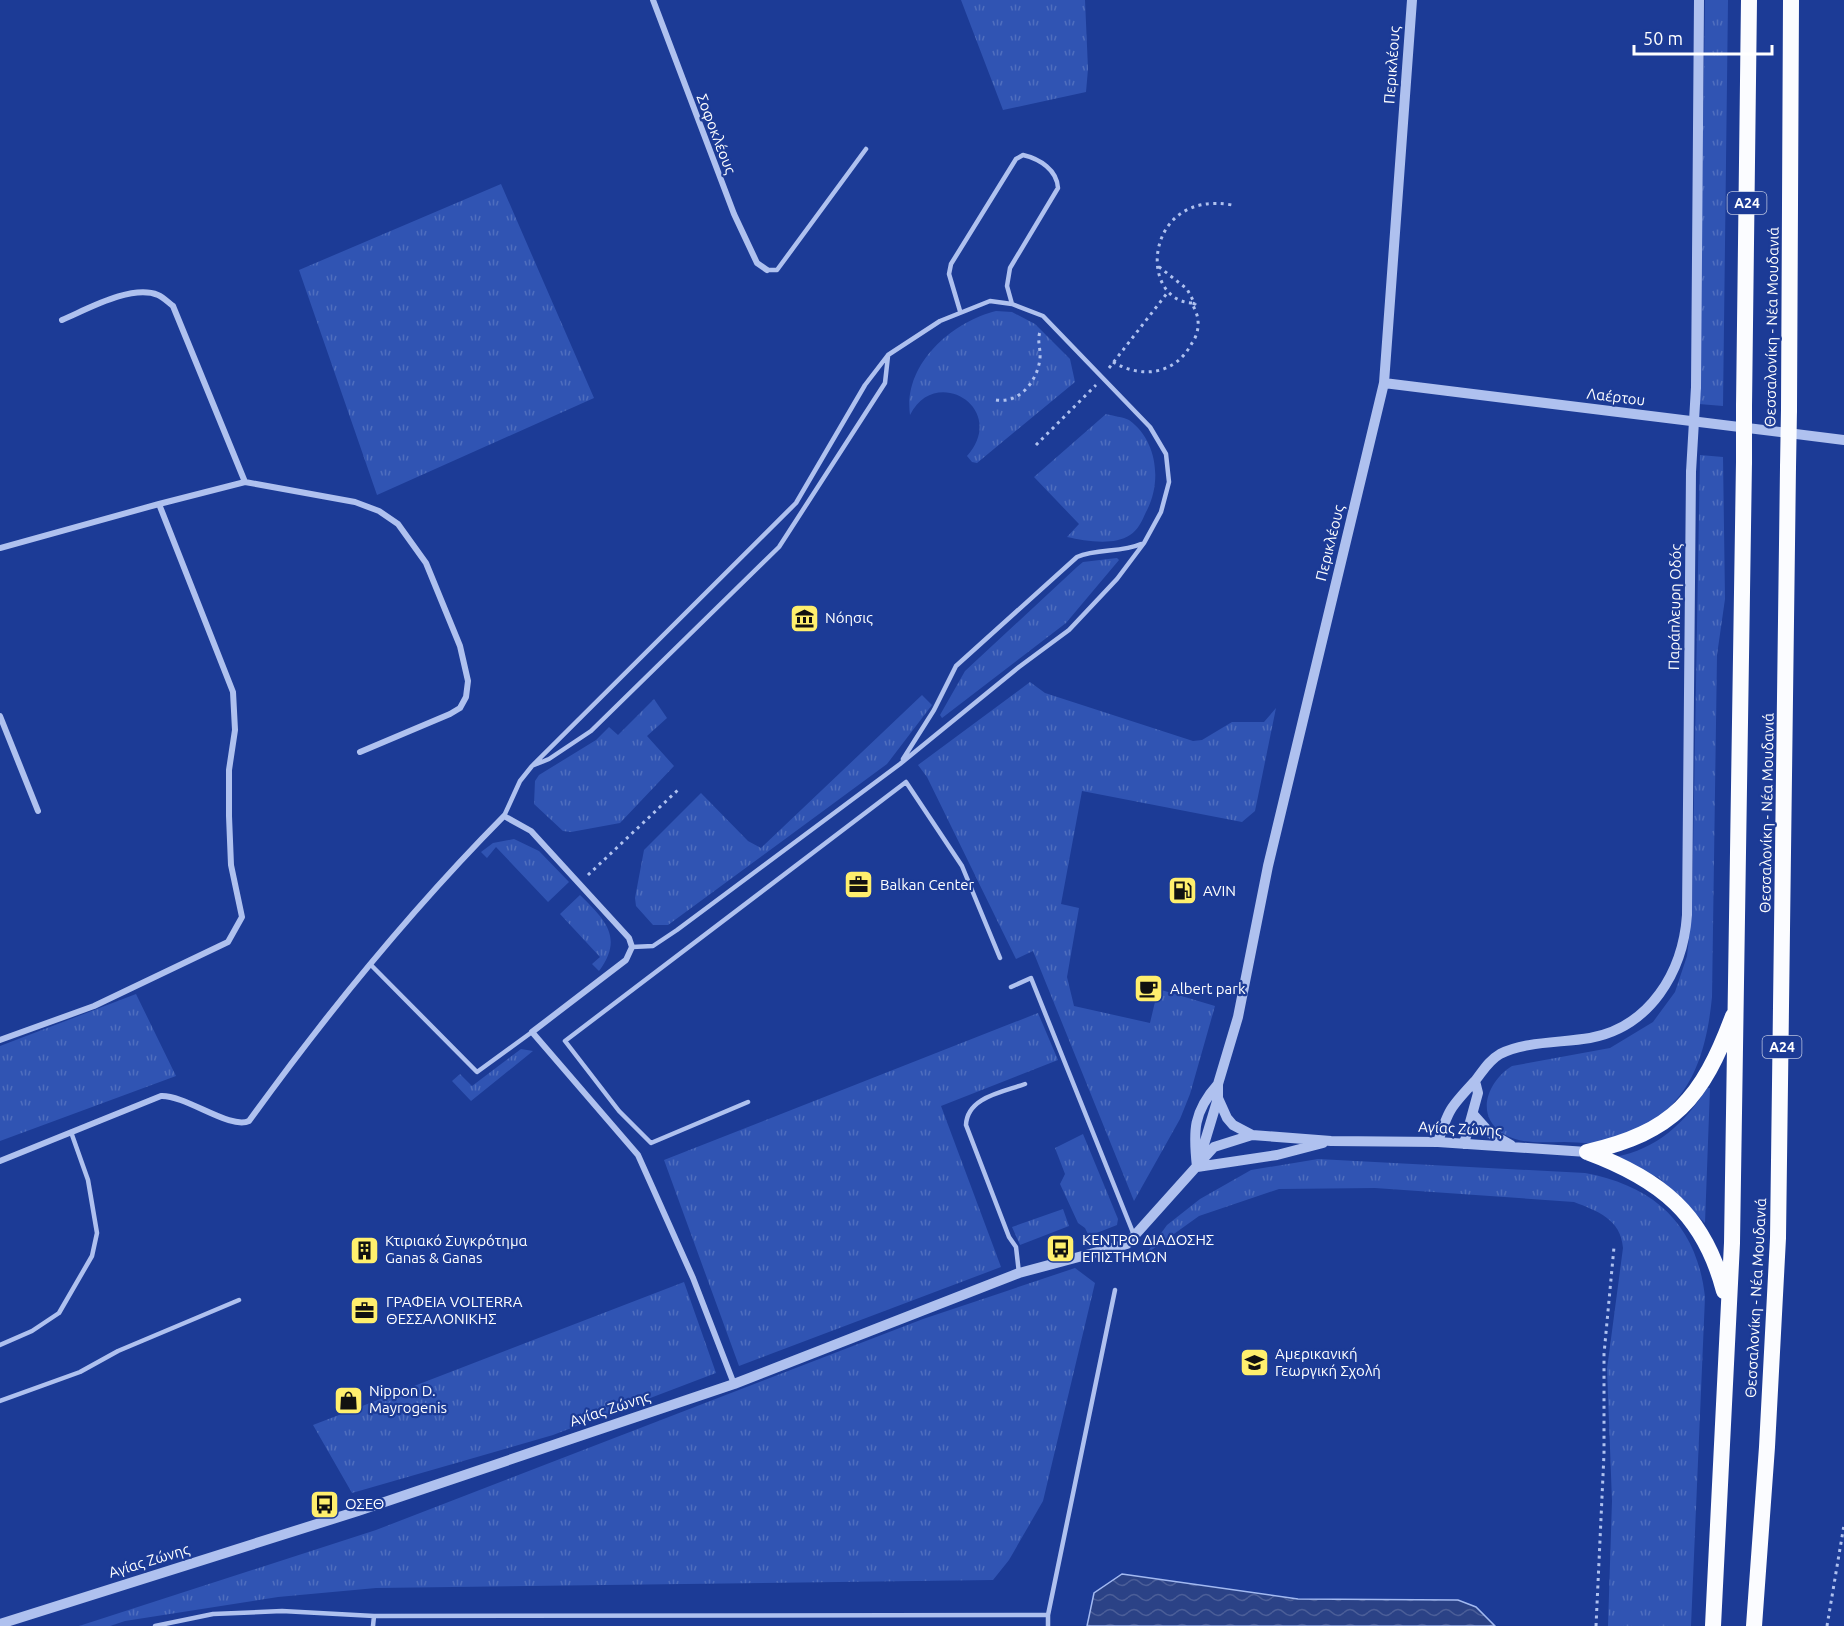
<svg xmlns="http://www.w3.org/2000/svg" width="1844" height="1626" font-family="Ubuntu,sans-serif">
<defs>
<pattern id="grass-tufts" width="24" height="20" patternUnits="userSpaceOnUse" patternTransform="scale(1.5)"><rect width="24" height="20" fill="#3054b3"/><path d="M3 7l-1-3M5 7V3M7 7l1-3M15 17l-1-3M17 17v-4M19 17l1-3" fill="none" stroke="#4f6ebe"/></pattern>
<pattern id="water-waves" width="16" height="10" patternUnits="userSpaceOnUse" patternTransform="scale(1.5)"><rect width="16" height="10" fill="#2b4286"/><path d="M0 5q4-4 8 0t8 0" fill="none" stroke="#4b5e98"/></pattern>
</defs>
<rect width="100%" height="100%" fill="#1c3b96"/>
<path fill="url(#grass-tufts)" d="M 961,0 L 1085,0 L 1088,69 L 1086,92 L 1003,110 Z
M 1705,0 L 1728,0 L 1723,406 L 1699,404 Z
M 501,184 L 594,398 L 377,495 L 299,270 Z
M 996,311 L 1012,312 L 1035,324 L 1070,359 L 1075,382 L 977,463 L 972,462 L 967,456 C 1009,408 935,364 910,415 C 903,364 952,322 996,311 Z
M 1106,414 C 1113,416 1123,417 1129,420 C 1158,441 1162,483 1146,512 C 1142,521 1138,530 1130,535 C 1113,546 1086,541 1067,537 L 1079,524 L 1034,477 Z
M 1700,455 L 1723,457 L 1725,599 L 1717,655 L 1712,997 C 1705,1068 1683,1119 1609,1141 C 1596,1145 1578,1142 1564,1142 C 1543,1142 1520,1145 1502,1133 C 1474,1114 1489,1080 1512,1066 L 1610,1048 L 1653,1022 L 1675,992 L 1687,956 L 1692,913 Z
M 1117,558 L 1119,560 L 1066,623 L 942,718 L 940,715 L 965,671 L 1077,567 L 1083,562 Z
M 1030,682 L 1045,693 L 1193,741 L 1202,740 L 1232,722 L 1264,722 L 1276,708 L 1255,811 L 1242,822 L 1082,791 L 1061,904 L 1079,908 L 1067,977 L 1074,1006 L 1150,1023 L 1158,989 L 1215,1006 L 1190,1094 L 1180,1119 L 1134,1201 L 1033,951 L 1016,959 L 927,777 L 918,765 Z
M 922,695 L 932,705 L 887,764 L 668,925 L 653,925 L 636,906 L 635,898 L 644,850 L 701,793 L 748,841 L 761,848 Z
M 654,699 L 667,718 L 647,736 L 674,766 L 620,823 L 571,832 L 563,831 L 534,804 L 535,781 L 539,775 L 596,740 L 609,727 L 618,735 Z
M 514,839 L 539,851 L 569,882 L 548,902 L 496,847 L 487,858 L 481,852 L 493,843 Z
M 580,895 C 605,920 624,937 599,971 L 592,964 L 600,957 L 560,914 Z
M 136,994 L 176,1076 L 0,1141 L 0,1046 Z
M 1038,1013 L 1058,1060 L 941,1106 L 1001,1267 L 739,1366 L 664,1160 Z
M 521,1049 L 533,1051 L 471,1101 L 452,1081 L 460,1074 L 472,1086 Z
M 1707,1088 L 1710,1088 L 1705,1223 L 1659,1178 L 1615,1157 C 1657,1149 1685,1123 1707,1088 Z
M 1083,1134 L 1118,1219 L 1117,1225 L 1089,1236 L 1085,1228 L 1078,1223 L 1060,1184 L 1065,1174 L 1055,1148 Z
M 1318,1159 L 1585,1173 C 1655,1186 1697,1225 1705,1297 L 1691,1626 L 1608,1626 L 1612,1501 L 1607,1369 L 1623,1248 C 1621,1219 1597,1211 1574,1202 L 1375,1188 L 1279,1189 L 1199,1216 L 1146,1254 L 1167,1225 L 1200,1199 L 1251,1170 Z
M 1063,1209 L 1069,1226 L 1020,1245 L 1012,1227 Z
M 1075,1268 L 1095,1283 L 1043,1501 L 1009,1560 L 993,1580 L 376,1588 L 278,1597 L 125,1621 L 110,1626 L 79,1626 L 376,1530 L 923,1319 Z
M 684,1282 L 716,1373 L 553,1435 L 352,1493 L 313,1425 Z"/>
<path fill="url(#water-waves)" stroke="#a2b9f1" stroke-width="1.5" d="M 1122,1574 L 1298,1599 L 1458,1600 L 1476,1607 L 1495,1626 L 1087,1626 L 1094,1593 Z"/>
<g fill="none" stroke-linecap="round" stroke-linejoin="round">
<path stroke="#afc1ef" stroke-width="3" stroke-dasharray="3 4.5" stroke-linecap="butt" d="M 1192,303 C 1137,300 1145,189 1232,205
M 1113,362 C 1142,379 1175,375 1192,343 C 1196,338 1199,328 1198,321 C 1198,315 1194,308 1192,303 L 1195,304 L 1187,289 L 1158,266
M 1109,368 L 1168,292
M 996,400 C 1020,404 1038,380 1040,358 C 1041,348 1036,339 1041,330
M 1036,445 L 1096,385
M 588,875 L 680,788
M 1596,1626 L 1604,1454 L 1604,1354 L 1614,1247
M 1827,1626 L 1844,1525"/>
<path stroke="#afc1ef" stroke-width="4.5" d="M 767,270 L 777,270 L 866,149
M 960,311 L 949,274 L 951,264 L 1016,159 L 1023,155 C 1040,159 1057,170 1058,188 L 1010,268 L 1007,286 L 1012,304
M 903,759 L 934,710 L 956,666 L 1077,557 C 1097,548 1121,553 1141,544
M 534,765 L 549,759 L 591,731 L 779,547 L 885,383 L 888,356
M 504,816 L 520,781 L 532,766 L 796,503 L 865,385 L 888,355 L 940,321 L 990,301 L 1012,304 L 1043,316 L 1150,427 L 1166,454 L 1169,482 L 1161,512 L 1144,543 L 1117,579 L 1069,630 L 1019,667 L 900,764 L 677,930 L 653,946 L 632,947
M 370,964 L 477,1072 L 532,1032
M 1011,987 L 1031,978 L 1134,1235
M 748,1102 L 651,1143 L 619,1111 L 565,1041 L 906,782 L 962,866 L 1000,958
M 1019,1273 L 1016,1247 L 1009,1237 L 966,1125 C 967,1097 1003,1092 1025,1084
M 0,1345 L 32,1331 L 59,1313 L 92,1256 L 97,1233 L 88,1180 L 71,1132
M 0,1401 L 80,1372 L 118,1351 L 239,1300
M 155,1626 L 213,1614 L 282,1611 L 374,1616 L 1048,1615
M 373,1626 L 374,1616
M 1048,1626 L 1048,1615 L 1115,1290"/>
<path stroke="#afc1ef" stroke-width="6" d="M 653,0 L 734,214 L 757,263 L 767,270
M 62,320 C 86,310 131,284 158,295 C 163,297 169,303 173,306 L 245,482
M 159,504 L 245,482 L 355,502 L 379,511 L 398,524 L 426,563 L 460,646 L 468,681 L 466,697 L 460,708 L 450,714 L 360,752
M 0,548 L 159,504 L 233,692 L 235,730 L 229,770 L 229,816 L 231,865 L 242,917 L 228,942 L 94,1006 L 0,1040
M 0,716 L 38,811
M 0,1161 L 161,1096 C 186,1095 230,1130 249,1121 C 327,1013 411,910 504,816 L 531,831 L 629,938 L 632,947 L 626,960 L 532,1032 L 638,1155 L 693,1278 L 734,1384"/>
<path stroke="#afc1ef" stroke-width="10" d="M 1384,383 L 1844,440
M 1696,387 L 1699,0
M 1473,1114 L 1490,1133 L 1511,1145
M 1252,1135 L 1233,1125 L 1227,1118 L 1218,1098 L 1218,1084 L 1238,1017 L 1268,866 L 1384,383 L 1412,0
M 1438,1142 C 1449,1108 1451,1107 1475,1081 C 1483,1071 1488,1061 1500,1054 C 1526,1041 1561,1043 1590,1038 C 1650,1027 1683,972 1687,915 L 1691,472
M 1464,1144 L 1478,1093 L 1475,1081
M 1199,1161 L 1218,1098
M 1197,1167 L 1277,1155 L 1323,1143
M 1197,1167 C 1193,1131 1193,1112 1218,1084
M 0,1624 L 358,1511 L 734,1384 L 1019,1273 L 1127,1244 L 1214,1147 L 1252,1135 L 1331,1141 L 1438,1142 L 1587,1152"/>
<path stroke="#fbfcff" stroke-width="16" d="M 1744,406 L 1749,0
M 1789,410 L 1791,0
M 1587,1152 C 1674,1132 1702,1099 1733,1016
M 1587,1152 C 1660,1179 1704,1214 1724,1291
M 1713,1626 L 1732,1243 L 1744,462
M 1754,1626 L 1767,1447 L 1778,1238 L 1788,467"/>
<path stroke="#afc1ef" stroke-width="10" d="M 1691,472 L 1696,387"/>
<path stroke="#fbfcff" stroke-width="16" d="M 1744,462 L 1744,406
M 1788,467 L 1789,410"/>
</g>
<defs>
<symbol id="museum-square" viewBox="-11 -11 22 22"><rect x="-9" y="-9" width="18" height="18" rx="4" fill="#ffef6d" stroke="#1c3b96"/><path d="M0-6L6-3V-2H-6V-3ZM-5-1h2V3h-2ZM-1-1h2V3h-2ZM3-1h2V3H3ZM-6 4H6V6H-6Z" fill="#111"/></symbol>
<symbol id="office-square" viewBox="-11 -11 22 22"><rect x="-9" y="-9" width="18" height="18" rx="4" fill="#ffef6d" stroke="#1c3b96"/><path d="M-6-3h4V-5.5h4V-3h4V5H-6ZM-1-4.5V-3h2v-1.5ZM-6 0V1H6V0Z" fill="#111"/></symbol>
<symbol id="fuel-square" viewBox="-11 -11 22 22"><rect x="-9" y="-9" width="18" height="18" rx="4" fill="#ffef6d" stroke="#1c3b96"/><path d="M-5.5-6h7V0h2V4h1.3V-2.5L3-4.5l.8-.8L6-3V5H2.5V1h-1V6h-7ZM-4.2-4.7v3.2H.2V-4.7Z" fill="#111"/></symbol>
<symbol id="cafe-square" viewBox="-11 -11 22 22"><rect x="-9" y="-9" width="18" height="18" rx="4" fill="#ffef6d" stroke="#1c3b96"/><path d="M-5.5-4.5H6V0H3Q3 3.5 0 3.5H-2.5Q-5.5 3.5-5.5 0ZM3-3.2v2h1.7v-2ZM-6 4.5H4V6H-6Z" fill="#111"/></symbol>
<symbol id="bus-square" viewBox="-11 -11 22 22"><rect x="-9" y="-9" width="18" height="18" rx="4" fill="#ffef6d" stroke="#1c3b96"/><path d="M-5-6H5V4H4V6H2V4H-2V6H-4V4H-5ZM-3.5-4V0h7V-4ZM-3.5 1.2v1.5H-2V1.2ZM2 1.2v1.5H3.5V1.2Z" fill="#111"/></symbol>
<symbol id="building-square" viewBox="-11 -11 22 22"><rect x="-9" y="-9" width="18" height="18" rx="4" fill="#ffef6d" stroke="#1c3b96"/><path d="M-4-6H4V6H1V3H-1V6H-4ZM-2.5-4.3h1.7v1.8h-1.7ZM.8-4.3h1.7v1.8H.8ZM-2.5-1h1.7V.8h-1.7ZM.8-1h1.7V.8H.8Z" fill="#111"/></symbol>
<symbol id="university-square" viewBox="-11 -11 22 22"><rect x="-9" y="-9" width="18" height="18" rx="4" fill="#ffef6d" stroke="#1c3b96"/><path d="M0-5L7-2L0 1L-7-2ZM-4 1L0 2.5L4 1V4Q0 6-4 4Z" fill="#111"/></symbol>
<symbol id="shop-square" viewBox="-11 -11 22 22"><rect x="-9" y="-9" width="18" height="18" rx="4" fill="#ffef6d" stroke="#1c3b96"/><path d="M-5-2.5h2.3a2.7 3.5 0 0 1 5.4 0H5L5.5 6h-11ZM-1.5-2.5h3a1.5 2.3 0 0 0-3 0Z" fill="#111"/></symbol>
</defs>
<g fill-rule="evenodd">
<use href="#museum-square" x="788" y="602" width="33" height="33"/>
<use href="#office-square" x="842" y="868" width="33" height="33"/>
<use href="#fuel-square" x="1166" y="874" width="33" height="33"/>
<use href="#cafe-square" x="1132" y="972" width="33" height="33"/>
<use href="#bus-square" x="1044" y="1232" width="33" height="33"/>
<use href="#building-square" x="348" y="1234" width="33" height="33"/>
<use href="#office-square" x="348" y="1294" width="33" height="33"/>
<use href="#university-square" x="1238" y="1346" width="33" height="33"/>
<use href="#shop-square" x="332" y="1384" width="33" height="33"/>
<use href="#bus-square" x="308" y="1488" width="33" height="33"/>
</g>
<g text-anchor="middle" stroke-width="4.5" stroke-linejoin="round" paint-order="stroke">
<g fill="#1c3b96" stroke="#bbc4e0" stroke-width="1.5">
<rect x="1727.5" y="192" width="39" height="22" rx="4.5"/>
<rect x="1762.5" y="1036" width="39" height="22" rx="4.5"/>
</g>
<g font-size="14" font-weight="bold" fill="#fff">
<text x="1747" y="208">Α24</text>
<text x="1782" y="1052">Α24</text>
</g>
<g font-size="15" fill="#fff" stroke="#1c3b96">
<text transform="translate(1392 65) rotate(-86)" y="5">Περικλέους</text>
<text transform="translate(716 134) rotate(69)" y="5">Σοφοκλέους</text>
<text transform="translate(1772 327) rotate(-89)" y="5">Θεσσαλονίκη - Νέα Μουδανιά</text>
<text transform="translate(1616 397) rotate(7)" y="5">Λαέρτου</text>
<text transform="translate(1330 543) rotate(-76)" y="5">Περικλέους</text>
<text transform="translate(1675 607) rotate(-89)" y="5">Παράπλευρη Οδός</text>
<text transform="translate(1767 813) rotate(-89)" y="5">Θεσσαλονίκη - Νέα Μουδανιά</text>
<text transform="translate(1460 1129) rotate(3)" y="5">Αγίας Ζώνης</text>
<text transform="translate(1756 1298) rotate(-87)" y="5">Θεσσαλονίκη - Νέα Μουδανιά</text>
<text transform="translate(610 1409) rotate(-18)" y="5">Αγίας Ζώνης</text>
<text transform="translate(149 1561) rotate(-17)" y="5">Αγίας Ζώνης</text>
</g>
<g font-size="15" fill="#fff" stroke="#1c3b96" text-anchor="start">
<text x="825" y="623">Νόησις</text>
<text x="880" y="890">Balkan Center</text>
<text x="1203" y="896">AVIN</text>
<text x="1170" y="994">Albert park</text>
<text x="1082" y="1245">ΚΕΝΤΡΟ ΔΙΑΔΟΣΗΣ<tspan x="1082" dy="17">ΕΠΙΣΤΗΜΩΝ</tspan></text>
<text x="385" y="1246">Κτιριακό Συγκρότημα<tspan x="385" dy="17">Ganas &amp; Ganas</tspan></text>
<text x="386" y="1307">ΓΡΑΦΕΙΑ VOLTERRA<tspan x="386" dy="17">ΘΕΣΣΑΛΟΝΙΚΗΣ</tspan></text>
<text x="1275" y="1359">Αμερικανική<tspan x="1275" dy="17">Γεωργική Σχολή</tspan></text>
<text x="369" y="1396">Nippon D.<tspan x="369" dy="17">Mayrogenis</tspan></text>
<text x="345" y="1509">ΟΣΕΘ</text>
</g>
</g>
<path d="M1634 45v9h138v-9" fill="none" stroke="#ffffff" stroke-width="3"/>
<text x="1643" y="45" font-size="18" fill="#ffffff" stroke="#1c3b96" stroke-width="4.5" paint-order="stroke">50 m</text>
</svg>
